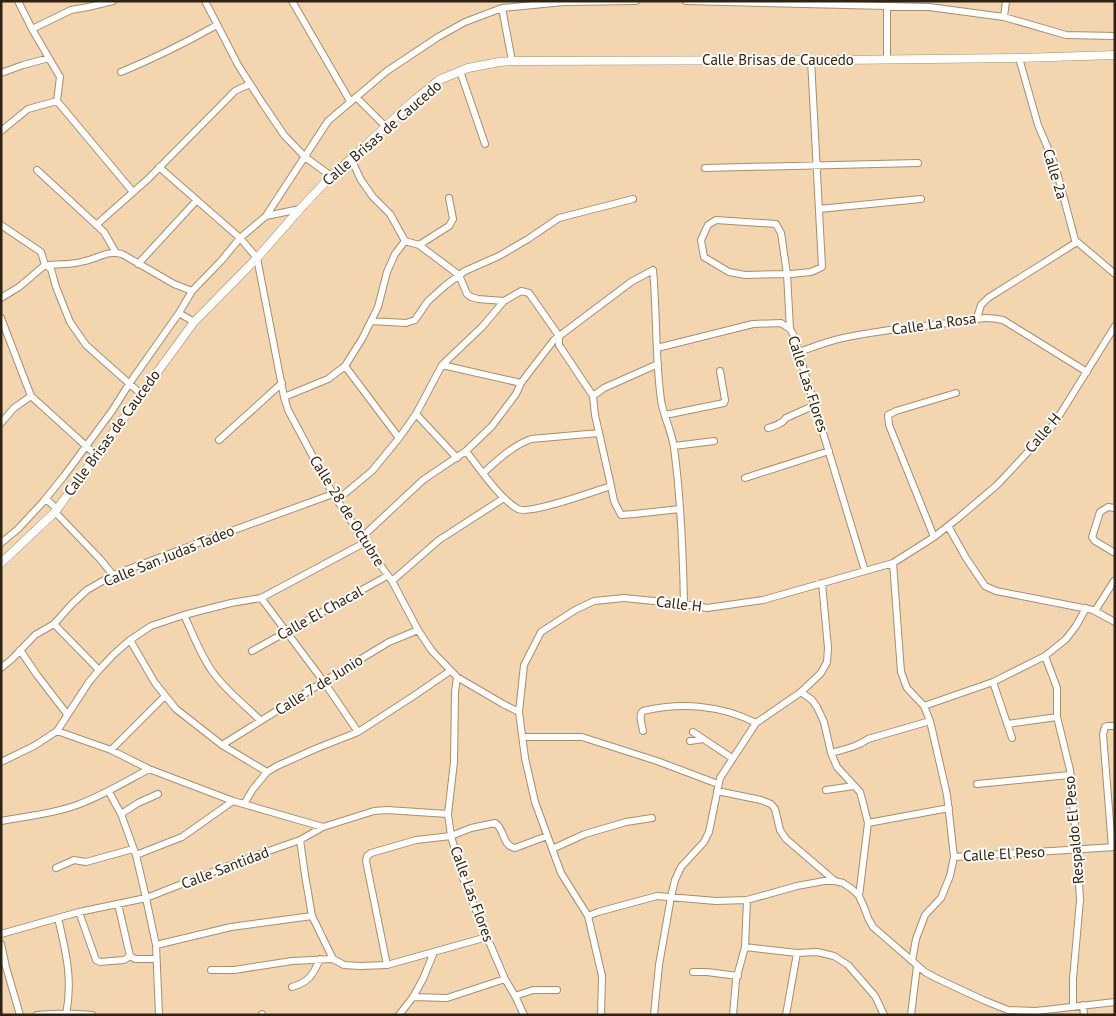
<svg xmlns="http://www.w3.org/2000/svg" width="1116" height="1016" font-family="'PT Sans',sans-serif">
<rect width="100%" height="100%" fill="#f3d5af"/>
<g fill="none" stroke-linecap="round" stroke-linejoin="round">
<defs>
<path id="minor" d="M 205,1 L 238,65 L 263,104 L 284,135 L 305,157 L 331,176
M 292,1 L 350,101
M 686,1 L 929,7 L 1004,17 L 1066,35 L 1115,36
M 887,6 L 887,59
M 502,8 L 512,61
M 1004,17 L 1006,1
M 32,29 L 71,10 L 88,7 L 113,1
M 1019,58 L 1038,125 L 1055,165 L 1075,240 L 1115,274
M 460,71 L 485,144
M 121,72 C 155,58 185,43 217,25
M 1,73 L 23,65 L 49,58
M 356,97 L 386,127
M 57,101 L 133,192
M 1,131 L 28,109 L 57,101 L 60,77 L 32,29 L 18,1
M 159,167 L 240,238 L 257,258 L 284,397 L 288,410 L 333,494 L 350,519 L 364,543 L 392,581 L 418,630 L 432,651 L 457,677 L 503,704 L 519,712
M 705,168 L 918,163
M 37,170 L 104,232 L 116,253
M 819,209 L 921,199
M 266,216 L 328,121 L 387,71 L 438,37 L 465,22 L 502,8 L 564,2 L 636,1
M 1,225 L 41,252 L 45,265 C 58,264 72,265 85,261 C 99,258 107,250 122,254 L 174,284 L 192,291
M 96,225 L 148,179 L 235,91 L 250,84
M 405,241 L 419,245 L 459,275 L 467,294 L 471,297 L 478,299 L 504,301 L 521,291 L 529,293 L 559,336 L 559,345 L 593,396
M 419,245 L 449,226 L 453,219 L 449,198
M 138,264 L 197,200
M 1,298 L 19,287 L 45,265 L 51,269 L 56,287 L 70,322 L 86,345 L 141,394
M 179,313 L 194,322
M 1,318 L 31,396 L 96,455
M 977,318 L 981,305 L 988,298 L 1077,242
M 371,321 L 406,323 L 415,320 L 428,301 L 446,285 L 465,271 L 499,256 L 528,239 L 559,218 L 633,199
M 790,329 L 787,274 L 781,233 L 776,224 L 716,220 L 708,225 L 701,240 L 704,257 L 729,272 L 745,275 L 787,274 L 791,274 L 811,272 L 822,267 L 811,60
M 657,348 L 753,324 L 781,323 L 790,329 L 793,334 L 865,571
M 799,352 C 813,347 828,341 843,338 C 878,330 914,327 950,323 C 971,321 980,315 1003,320 L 1087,372
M 658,364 L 604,388 L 593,396 L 595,415 L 611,486 L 614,501 L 621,515 L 634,514 L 680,509
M 442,365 L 521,383
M 345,366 L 399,438
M 284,397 L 328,379 L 345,366 L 362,339 L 378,307 L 387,272 L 395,254 L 405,241 L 390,214 L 373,197 L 361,180 L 351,159
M 416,414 L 457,458
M 665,415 L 724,403 L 725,400 L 720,371
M 1,423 L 14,408 L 31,396
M 768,428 C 775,426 782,424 786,418 L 815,405
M 219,440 L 282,383
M 674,446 L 714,441
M 466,451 C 479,468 500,499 518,509 C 530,515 595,491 611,486
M 483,473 C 498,460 512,446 531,439 L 599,433
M 745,478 L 829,451
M 46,499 L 57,509
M 337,500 L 372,471 L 399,438 L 416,414 L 442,365 L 482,327 L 504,301
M 1115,508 L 1108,507 L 1100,512 L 1092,537 L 1095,541 L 1115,553
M 55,512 L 100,559 L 113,575
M 948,526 L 966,558 L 985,586 L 996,591 L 1093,610 L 1115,622
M 934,537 L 889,425 L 888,415 L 896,411 L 956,393
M 361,538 L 423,480 L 466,451 L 492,426 L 516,394 L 521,383 L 530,371 L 554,340 L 631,282 L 653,270 C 657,313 655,357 661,400 C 663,416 672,431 674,448 C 681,499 683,552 684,604
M 1,543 L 18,529 L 43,502 L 64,476 L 112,411 L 129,384 L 179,313 L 192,291 L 221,261 L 240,238 L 266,216 L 300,209
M 893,563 L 901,672 L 907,688 L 924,706 L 930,721 L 947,795 L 954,857 L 950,876 L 941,898 L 925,915 L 916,939 L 912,961
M 392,581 L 439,540 L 504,498
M 261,598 L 324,682 L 358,732
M 1095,611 L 1114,581
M 184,615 C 193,634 200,654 212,671 C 225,690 245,705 261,721
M 54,624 L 99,670
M 130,640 L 155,683 L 176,709 L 222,745 L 267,772
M 20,650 L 37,675 L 67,714
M 252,651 L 387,576
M 1045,656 L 1057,688 L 1057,717 L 1070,770 L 1077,850 L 1080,900 L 1073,979 L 1073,1006
M 1,668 L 12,659 L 35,635 L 54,624 L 72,604 L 87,590 L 113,575 L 201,542 L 333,494
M 457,677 L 455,692 L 454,762 L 448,814 L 451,836 L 463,878 L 487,937 L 505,979 L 515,996 L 524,1015
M 993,682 L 1012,738
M 801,692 L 812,700 L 817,707 L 824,722 L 831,753 L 837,767 L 860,792 L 862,799 L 868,823 L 859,896
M 924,706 L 993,682 L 1045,656 L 1066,639 L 1076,626 L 1086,608
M 1007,724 L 1057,717
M 57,731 L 111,750 L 149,769 L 233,801 L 323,827
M 643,731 C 642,724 638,715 643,711 C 681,702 721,705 756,723
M 693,732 L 732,758
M 523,737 L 582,737 L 657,761 L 718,784
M 690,741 L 703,739
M 222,745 L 336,674 L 389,642 L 418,630
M 111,750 L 165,696
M 831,753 C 845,749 857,747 868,739 L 930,721
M 1,762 L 34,746 L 57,731 L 89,682 L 99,670 L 114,654 L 130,640 L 151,626 L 184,615 L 231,603 L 261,598 L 364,543
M 977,784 L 1070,775
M 826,790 L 854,786
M 717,791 L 761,800 L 771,804 L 775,809 L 780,830 L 786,839 L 835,881
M 109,792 L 121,814 L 136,855 L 146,898 L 156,945 L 159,1015
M 244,804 L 253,789 L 267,772 L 277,766 L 315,749 L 358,732 L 412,697 L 450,671
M 121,814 L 138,803 L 158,794
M 1,821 C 26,816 53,814 77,805 C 102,796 125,782 149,769
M 868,823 L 949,808
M 300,840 L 305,875 L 312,916 L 333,959 L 344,965 L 360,966 L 387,965 L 487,937
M 1112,847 L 1103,734 L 1105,727 L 1107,726 L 1115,726
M 552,849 L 585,834 L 626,822 L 652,818
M 136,855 L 182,837 L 233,801
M 954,857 L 1115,847
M 56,868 L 74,860 L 86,862 L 133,849
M 118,904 L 130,956
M 79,912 L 96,960 L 100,962 L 124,960 L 130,956
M 588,916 L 598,912 L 657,896 L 716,901 L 747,900 L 797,886 L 824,881 L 835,881 L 843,883 L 852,889 L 859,896 L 864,907 L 868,918 L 873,927 L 925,972 L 936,978 L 983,1000 L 1008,1010 L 1036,1011 L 1115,1002
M 58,918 C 66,952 73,980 66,1015
M 1,934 L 79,912 L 146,898 L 246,859 L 300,840 L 323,827 L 374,811 L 387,810 L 448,814
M 1,944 L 6,967 L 20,1015
M 156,945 L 231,927 L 312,916
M 745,947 L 797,953 L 817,952 L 834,956 L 848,965 L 875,996 L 884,1015
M 130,956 L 135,959 L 156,959
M 387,965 L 366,861 L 367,856 L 371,853 L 416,840 L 451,836 L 471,828 L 495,823 C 505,829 502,846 515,848 L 547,836
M 211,970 L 234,970 L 292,961 L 333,959
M 693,972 L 707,972 L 738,976
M 292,987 C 309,982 313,975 320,959
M 515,996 L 533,990 L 557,990
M 413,997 L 447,998 L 505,979
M 1083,1005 L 1084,1015
M 37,1015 C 56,1013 74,1013 92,1015
M 262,1015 L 262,1014
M 399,1015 L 413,997 L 423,979 L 434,952
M 601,1015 L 602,976 L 588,916 L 561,873 L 535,802 L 525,758 L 519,712 L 524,665 L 541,632 L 575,610 L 594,601 L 624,598 L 684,604 L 707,608 L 763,600 L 893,563 L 934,537 L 957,519 L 997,485 L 1054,424 L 1115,326
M 654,1015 L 659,965 L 671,897 L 675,880 L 681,867 L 704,842 L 709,832 L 720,778 L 756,723 L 801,692 L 821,673 L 827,662 L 828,648 L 822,583
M 733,1015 L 736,980 L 745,947 L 747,900
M 786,1015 L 797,953
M 911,1015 L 917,966"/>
<path id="tertiary" d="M 1,563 L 55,512 L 194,322 L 257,258 L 300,209 L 331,176 L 351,159 L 412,102 L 439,80 L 468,68 L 499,62 L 512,61 L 840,60 L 1019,58 L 1115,55"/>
</defs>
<use href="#minor" stroke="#aa8e6a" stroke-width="8"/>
<use href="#tertiary" stroke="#aa8e6a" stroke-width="9"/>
<use href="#minor" stroke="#fff" stroke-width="6"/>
<use href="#tertiary" stroke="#fff" stroke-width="8"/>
</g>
<g text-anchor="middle" stroke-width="4" stroke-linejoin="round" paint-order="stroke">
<g font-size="15" fill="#2d2213" stroke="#fefbf7">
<text x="778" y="65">Calle Brisas de Caucedo</text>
<text transform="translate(382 133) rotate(-41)" y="5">Calle Brisas de Caucedo</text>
<text transform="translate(1055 174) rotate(73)" y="5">Calle 2a</text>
<text transform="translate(934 324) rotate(-8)" y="5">Calle La Rosa</text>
<text transform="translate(808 384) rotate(72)" y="5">Calle Las Flores</text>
<text transform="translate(112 433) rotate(-54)" y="5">Calle Brisas de Caucedo</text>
<text transform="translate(1043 433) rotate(-50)" y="5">Calle H</text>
<text transform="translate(347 511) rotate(58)" y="5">Calle 28 de Octubre</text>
<text transform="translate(169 556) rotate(-22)" y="5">Calle San Judas Tadeo</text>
<text transform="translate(679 604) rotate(7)" y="5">Calle H</text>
<text transform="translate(320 613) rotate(-29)" y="5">Calle El Chacal</text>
<text transform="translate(319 685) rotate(-32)" y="5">Calle 7 de Junio</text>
<text transform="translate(1074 830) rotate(-95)" y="5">Respaldo El Peso</text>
<text transform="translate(1004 854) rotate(-3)" y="5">Calle El Peso</text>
<text transform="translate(225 868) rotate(-21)" y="5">Calle Santidad</text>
<text transform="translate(472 894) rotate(70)" y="5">Calle Las Flores</text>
</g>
</g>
<rect width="1116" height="1016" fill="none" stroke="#2d2213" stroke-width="5"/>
</svg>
